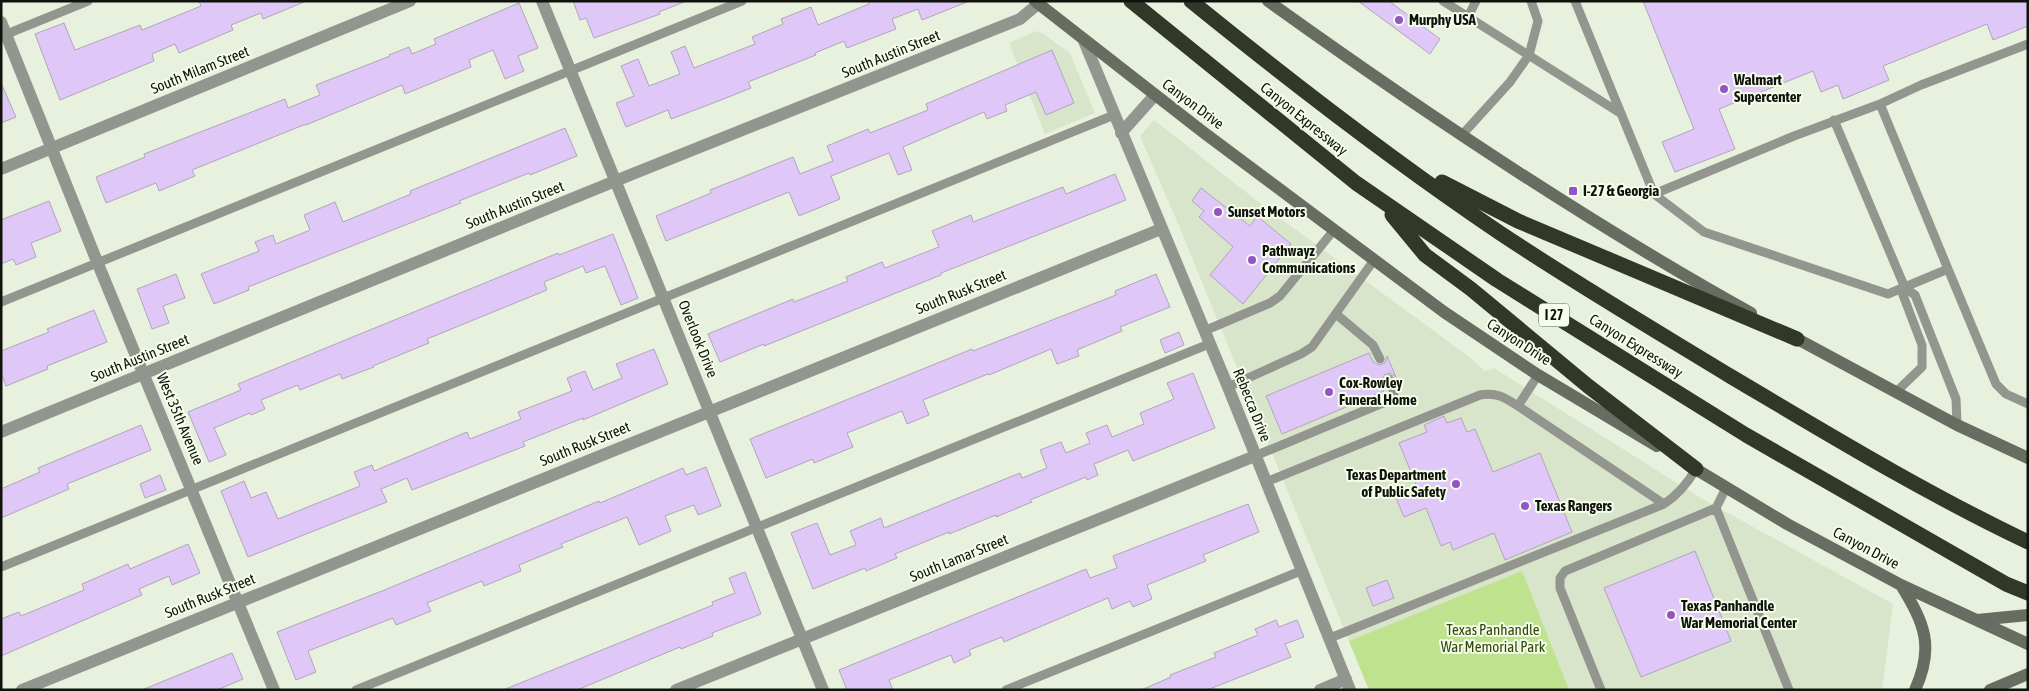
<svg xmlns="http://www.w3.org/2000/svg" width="2029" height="691" font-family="'Asap Condensed',sans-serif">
<rect width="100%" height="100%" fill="#e8f1dd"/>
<path fill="#d9e5ca" d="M 1036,31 L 1042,33 L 1070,53 L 1095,113 L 1045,134 L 1009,43 Z
M 1154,120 L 1265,207 L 1468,356 L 1485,371 L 1494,368 L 1699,497 L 1893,604 L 1882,690 L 1369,690 L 1179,226 L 1140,136 Z"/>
<path fill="#bfe28f" d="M 1522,571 L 1569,690 L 1369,690 L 1349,641 Z"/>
<path fill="#dfc7f8" stroke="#afa6b9" d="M 199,1 L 304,2 L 263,19 L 261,13 L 231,25 L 233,30 L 179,53 L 175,44 L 152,54 L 154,61 L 60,100 L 35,34 L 64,23 L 75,50 L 140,25 L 142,30 L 201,6 Z
M 573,1 L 684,1 L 684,2 L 659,12 L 660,14 L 594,38 L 586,18 L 580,20 Z
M 868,1 L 967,2 L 922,20 L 918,9 L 892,19 L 896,29 L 847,48 L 844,41 L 815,53 L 816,55 L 748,82 L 751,88 L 716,102 L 671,119 L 668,110 L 626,127 L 616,103 L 634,96 L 621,66 L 638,59 L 649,86 L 680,74 L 671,52 L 685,46 L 694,68 L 755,44 L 752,37 L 783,24 L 781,19 L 811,7 L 818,25 L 869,4 Z
M 1358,1 L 1389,1 L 1440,39 L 1430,54 Z
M 1643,1 L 2028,1 L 2028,26 L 1993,40 L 1987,24 L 1883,66 L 1889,80 L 1843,99 L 1838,85 L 1821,92 L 1813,71 L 1719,109 L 1735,149 L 1675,172 L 1662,142 L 1694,129 Z
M 519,3 L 538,48 L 518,56 L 524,71 L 505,79 L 493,50 L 469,60 L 471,67 L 405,94 L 402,85 L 306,125 L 306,124 L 192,170 L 195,176 L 159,191 L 156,183 L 106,203 L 96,177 L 145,157 L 144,154 L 285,99 L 288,108 L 320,95 L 316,85 L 390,56 L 389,55 L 409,47 L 412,54 L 436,44 L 434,39 Z
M 1052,50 L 1074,103 L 1046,115 L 1036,92 L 1005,105 L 1007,111 L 987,119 L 984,112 L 903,147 L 912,170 L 898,175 L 889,153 L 831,176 L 840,199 L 799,216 L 789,192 L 666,241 L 656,216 L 711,193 L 710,190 L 793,157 L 800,174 L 833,161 L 827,146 L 868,129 L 870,133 L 928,110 L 926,104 Z
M 1,83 L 16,117 L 1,123 Z
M 565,128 L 577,156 L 530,175 L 529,173 L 459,201 L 461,203 L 248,287 L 249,290 L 214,304 L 201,274 L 259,251 L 255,242 L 273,235 L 276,244 L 310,230 L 304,215 L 335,202 L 343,222 L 411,194 L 410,191 Z
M 1115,174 L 1126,200 L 941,273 L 941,275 L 764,346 L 764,344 L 720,362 L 708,334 L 793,299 L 794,302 L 848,281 L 846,277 L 882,262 L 885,268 L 939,247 L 932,231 L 971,215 L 973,222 L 1063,187 L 1066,194 Z
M 1201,188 L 1250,226 L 1257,216 L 1291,244 L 1243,304 L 1210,275 L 1233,247 L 1199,217 L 1204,211 L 1192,201 Z
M 49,201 L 61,231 L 31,243 L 36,257 L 16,265 L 13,259 L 1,264 L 1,220 Z
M 613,234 L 638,298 L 621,305 L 605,266 L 586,273 L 583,266 L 544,282 L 547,290 L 427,339 L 429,343 L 373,366 L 374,367 L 342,379 L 340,374 L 300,390 L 298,385 L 261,400 L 265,409 L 251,415 L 250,413 L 214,428 L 226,455 L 209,462 L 188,412 L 241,390 L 238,384 L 558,253 L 559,255 Z
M 176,274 L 185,298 L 163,306 L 169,323 L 152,329 L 137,289 Z
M 1156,274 L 1170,307 L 1120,327 L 1122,331 L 1077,350 L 1079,356 L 1057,364 L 1051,349 L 989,375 L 988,374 L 923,400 L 929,415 L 907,424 L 902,411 L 847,433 L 853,447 L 814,463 L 813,459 L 766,478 L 750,439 L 972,349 L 973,351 L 1116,295 L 1115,291 Z
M 94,310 L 107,342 L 47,366 L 48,369 L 6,386 L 1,373 L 1,351 L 49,332 L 47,329 Z
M 1179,332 L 1184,345 L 1165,353 L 1160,340 Z
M 654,349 L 668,384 L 583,420 L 583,418 L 523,442 L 525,446 L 412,490 L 407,478 L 381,489 L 387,502 L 248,557 L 221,491 L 244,481 L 251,498 L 266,492 L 278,519 L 360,486 L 354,472 L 372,465 L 374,471 L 467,432 L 470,439 L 521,419 L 518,412 L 572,391 L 567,378 L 585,371 L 593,390 L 622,378 L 616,364 Z
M 1369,353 L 1373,362 L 1379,365 L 1385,363 L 1387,356 L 1396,377 L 1390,373 L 1384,375 L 1383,382 L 1380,383 L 1384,391 L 1282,434 L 1266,396 Z
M 1193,373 L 1215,428 L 1133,461 L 1128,450 L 1094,464 L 1098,475 L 1087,480 L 1086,477 L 1030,500 L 1032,502 L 996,517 L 996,515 L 949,534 L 949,532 L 895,554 L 897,558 L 866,571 L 865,568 L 813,589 L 791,533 L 817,523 L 830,555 L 856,545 L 850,531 L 881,518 L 884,528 L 1020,473 L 1022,478 L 1047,468 L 1040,450 L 1061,442 L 1066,453 L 1090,443 L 1086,433 L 1107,425 L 1112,437 L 1144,424 L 1140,413 L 1174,399 L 1167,383 Z
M 1444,416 L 1447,423 L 1461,418 L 1467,432 L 1475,429 L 1493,472 L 1540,453 L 1572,532 L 1505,560 L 1494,533 L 1453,550 L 1450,542 L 1441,546 L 1426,508 L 1404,517 L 1396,498 L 1418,489 L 1399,443 L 1427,432 L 1424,425 Z
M 141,425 L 151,450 L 67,484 L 69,489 L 1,518 L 1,489 L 40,472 L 38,468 Z
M 706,467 L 721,506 L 698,515 L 694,505 L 665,516 L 671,531 L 639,545 L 627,517 L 561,544 L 563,547 L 519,565 L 521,571 L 484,586 L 482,581 L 427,603 L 431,611 L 396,625 L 393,618 L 308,651 L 316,672 L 296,680 L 277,632 L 382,591 L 599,501 L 600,503 L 683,468 L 686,475 Z
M 160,475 L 166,490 L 145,498 L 140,484 Z
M 1248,504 L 1259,532 L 1203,555 L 1206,561 L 1147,585 L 1152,599 L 1133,607 L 1130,601 L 1112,609 L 1108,598 L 1004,642 L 1002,637 L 969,650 L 971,655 L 954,663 L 951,655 L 889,680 L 893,690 L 847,690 L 839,670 L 1086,569 L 1090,578 L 1117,568 L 1113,556 Z
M 188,544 L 200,573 L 172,585 L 169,576 L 139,589 L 142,595 L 1,656 L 1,619 L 19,612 L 21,616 L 84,590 L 82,584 L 128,564 L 130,569 Z
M 1695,551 L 1731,641 L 1641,677 L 1604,588 Z
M 745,572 L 761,614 L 712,633 L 713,636 L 681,649 L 680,647 L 577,690 L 503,690 L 713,605 L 712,602 L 735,593 L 729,578 Z
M 1387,580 L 1394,598 L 1373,606 L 1366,588 Z
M 1276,620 L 1279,627 L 1297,620 L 1304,637 L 1285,644 L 1291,657 L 1207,690 L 1141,690 L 1171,677 L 1170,675 L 1216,657 L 1214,653 L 1258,635 L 1255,629 Z
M 232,653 L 243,679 L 217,690 L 142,690 Z"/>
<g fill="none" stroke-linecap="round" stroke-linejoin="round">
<path stroke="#92968e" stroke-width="9" d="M 1443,1 L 1620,113
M 1575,1 L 1654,194 L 1704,232 L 1888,294 L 1948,269 L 1996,384 L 2006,394 L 2028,404
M 1468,17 L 1476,1
M 2,36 L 88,1
M 1880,104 L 1948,269
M 1834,120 L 1905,288 L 1915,295 L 1956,399 L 1957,425
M 1461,136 L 1510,82 L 1529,55 L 1538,21 L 1531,1
M 1654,194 L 1794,136 L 1880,104 L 1921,85 L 2028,44
M 1,302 L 742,1
M 1336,314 L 1373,345 L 1380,359
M 1204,331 L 1270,303 L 1280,296 L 1334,230
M 1228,387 L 1301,354 L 1312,347 L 1374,260
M 1896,392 L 1922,367 L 1922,345 L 1903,295 L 1905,288
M 1518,406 L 1664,504
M 1255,456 L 1390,400 L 1394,393 L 1389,379
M 1266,482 L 1480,395 C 1496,392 1504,397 1518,406 L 1538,375
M 1716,508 L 1789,690
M 1,567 L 1114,115
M 1330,638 L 1664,504 C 1678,495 1687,484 1696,469
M 356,690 L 1209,344
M 1006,690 L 1303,570
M 1601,690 L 1560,588 L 1560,578 L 1565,571 L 1716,508 L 1726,488"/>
<path stroke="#92968e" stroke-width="12" d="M 542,1 L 823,690
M 1,22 L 98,264 L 274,690
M 1084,41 L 1228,387 L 1350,690
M 1121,133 L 1155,95
M 1,169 L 410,1
M 1,432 L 630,175 L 1020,19 L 1038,4
M 22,690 L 1161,229
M 676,690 L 1255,456
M 1320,690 L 1346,679"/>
<path stroke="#676d61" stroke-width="12" d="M 1035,1 L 1203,132 L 1444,312 L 1538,375 L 1657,446
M 1268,1 C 1424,113 1584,220 1751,313
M 1790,335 L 1957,425 L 2028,458
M 1689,465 L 1787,524 L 1901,585 L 2028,644
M 1901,585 C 1924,623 1935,646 1915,690
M 1977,620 L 2028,615
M 1990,690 L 2028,674"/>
<path stroke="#313828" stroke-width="15" d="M 1131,1 L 1356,183 L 1497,280 L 1746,435 L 2006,584 L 2028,593
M 1191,1 C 1291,82 1393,161 1500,233 C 1575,283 1653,329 1730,376 C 1828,434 1925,493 2028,542
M 1442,182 L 1518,221 L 1797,339
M 1392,215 L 1425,255 L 1471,289 L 1588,386 L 1696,469"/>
</g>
<g fill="#9453c8" stroke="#f5feea" stroke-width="2">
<circle cx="1399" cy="20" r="5"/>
<circle cx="1724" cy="89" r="5"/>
<rect x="1568" y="186" width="10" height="10" rx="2.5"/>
<circle cx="1218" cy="212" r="5"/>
<circle cx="1252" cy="260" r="5"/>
<circle cx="1329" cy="392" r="5"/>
<circle cx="1456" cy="484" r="5"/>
<circle cx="1525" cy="506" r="5"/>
<circle cx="1671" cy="615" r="5"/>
</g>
<g text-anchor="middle" stroke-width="4" stroke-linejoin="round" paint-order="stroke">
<rect fill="#f5feea" stroke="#555a4f" stroke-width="1" x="1539" y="303.5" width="30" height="23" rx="4"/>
<g font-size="14" font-weight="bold" fill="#10130d">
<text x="1554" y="320">I 27</text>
</g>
<g font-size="15" font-weight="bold" fill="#10130d" stroke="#f5feea" text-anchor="start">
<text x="1409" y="25">Murphy USA</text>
<text x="1734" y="85">Walmart<tspan x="1734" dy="17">Supercenter</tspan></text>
<text x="1583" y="196">I-27 &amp; Georgia</text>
<text x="1228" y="217">Sunset Motors</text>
<text x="1262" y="256">Pathwayz<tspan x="1262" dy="17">Communications</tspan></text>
<text x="1339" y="388">Cox-Rowley<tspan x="1339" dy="17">Funeral Home</tspan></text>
<text x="1446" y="480" text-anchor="end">Texas Department<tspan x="1446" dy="17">of Public Safety</tspan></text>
<text x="1535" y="511">Texas Rangers</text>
<text x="1681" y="611">Texas Panhandle<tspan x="1681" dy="17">War Memorial Center</tspan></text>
</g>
<g font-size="15" fill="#10130d" stroke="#f5feea">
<text transform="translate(891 54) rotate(-22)" y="5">South Austin Street</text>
<text transform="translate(200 70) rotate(-22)" y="5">South Milam Street</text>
<text transform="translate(1193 104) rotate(37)" y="5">Canyon Drive</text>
<text transform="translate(1304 119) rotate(39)" y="5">Canyon Expressway</text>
<text transform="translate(515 205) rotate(-22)" y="5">South Austin Street</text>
<text transform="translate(961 292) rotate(-22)" y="5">South Rusk Street</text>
<text transform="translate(698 339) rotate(68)" y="5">Overlook Drive</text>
<text transform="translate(1519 342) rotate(33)" y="5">Canyon Drive</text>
<text transform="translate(1636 346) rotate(32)" y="5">Canyon Expressway</text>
<text transform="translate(140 358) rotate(-22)" y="5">South Austin Street</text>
<text transform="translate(1252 405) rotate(68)" y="5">Rebecca Drive</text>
<text transform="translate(180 419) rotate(67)" y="5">West 35th Avenue</text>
<text transform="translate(585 444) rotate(-22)" y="5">South Rusk Street</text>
<text transform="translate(1866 548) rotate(28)" y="5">Canyon Drive</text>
<text transform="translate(959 558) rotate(-22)" y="5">South Lamar Street</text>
<text transform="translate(210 596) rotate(-22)" y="5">South Rusk Street</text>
</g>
<g font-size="15" fill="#324708" stroke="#f5feea">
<text x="1493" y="635">Texas Panhandle<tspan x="1493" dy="17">War Memorial Park</tspan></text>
</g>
</g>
<rect width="2029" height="691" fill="none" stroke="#10130d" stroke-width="5"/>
</svg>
